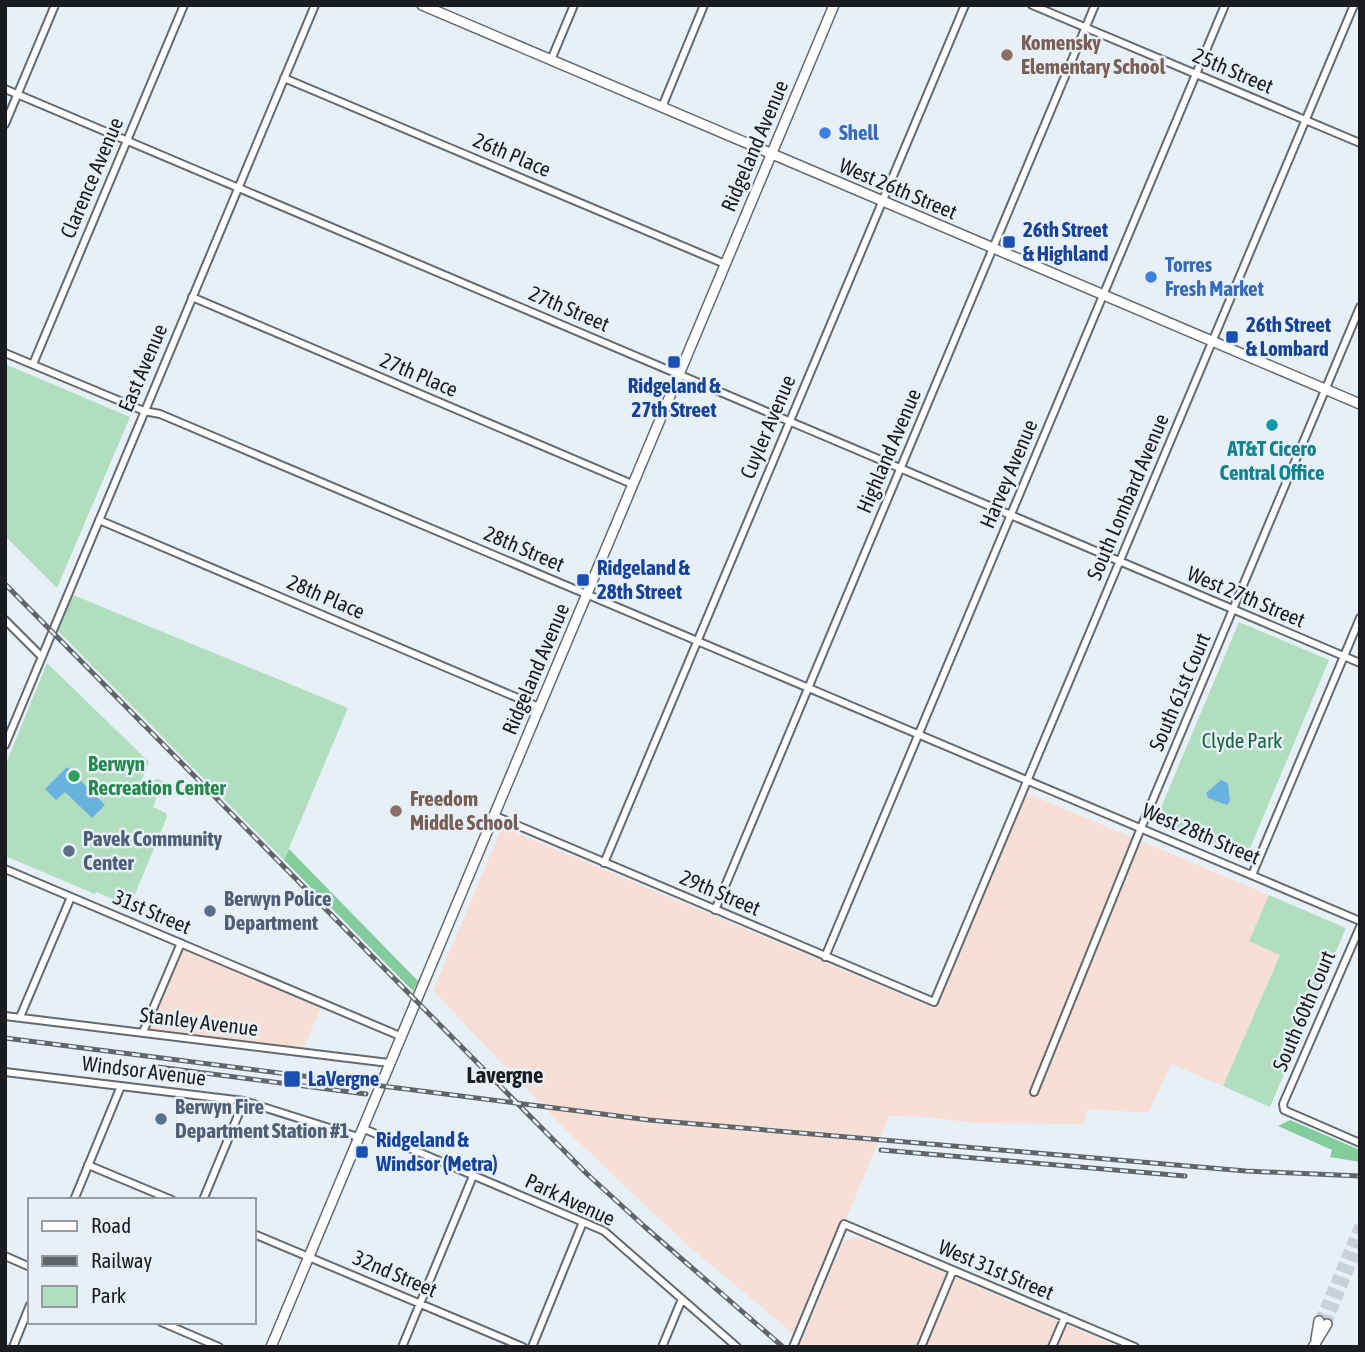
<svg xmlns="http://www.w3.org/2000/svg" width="1365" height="1352" font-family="'Asap Condensed',sans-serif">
<rect width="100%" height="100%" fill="#e8f0f7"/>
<path fill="#f7dfd5" d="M 1024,792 L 1269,895 L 1249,941 L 1280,954 L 1223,1086 L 1171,1064 L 1148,1113 L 1088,1109 L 1084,1124 L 976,1123 L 925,1117 L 889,1116 L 845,1222 L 794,1334 L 687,1245 L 629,1190 L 566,1130 L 433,991 L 502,827 L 934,1008 Z
M 182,945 L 322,1005 L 303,1050 L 146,1032 Z
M 854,1237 L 860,1237 L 1119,1347 L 803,1347 L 800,1344 L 843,1242 Z"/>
<path fill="#b0debe" d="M 5,364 L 130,417 L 57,588 L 5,536 Z
M 73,595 L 348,708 L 284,860 L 58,631 Z
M 1239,622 L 1329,660 L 1245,860 L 1155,822 Z
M 47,663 L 149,762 L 140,784 L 158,779 L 163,782 L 153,807 L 166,813 L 167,817 L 130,906 L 96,892 L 95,894 L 5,856 L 5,766 Z
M 1269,895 L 1346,928 L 1270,1107 L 1223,1086 L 1280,955 L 1249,941 Z"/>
<path fill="#83cc9b" d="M 289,849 L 418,981 L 413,991 L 284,860 Z
M 1290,1120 L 1360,1150 L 1360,1162 L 1330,1157 L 1332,1150 L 1278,1126 Z"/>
<path fill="#68b2e0" d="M 67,767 L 105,805 L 92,818 L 65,792 L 56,800 L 45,789 Z
M 1221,780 L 1228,783 L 1230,801 L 1227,805 L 1208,798 L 1206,793 Z"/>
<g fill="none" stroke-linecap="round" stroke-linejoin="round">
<path stroke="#c9d0d7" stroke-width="9" stroke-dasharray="9 4.5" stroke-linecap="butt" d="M 1319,1321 L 1360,1223
M 1327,1324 L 1360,1244"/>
<defs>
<path id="street" d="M 1032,5 L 1360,143
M 551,60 L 574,5
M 284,78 L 725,264
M 5,89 L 1360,663
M 662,107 L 704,5
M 5,124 L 55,5
M 192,297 L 632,484
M 5,353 L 144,411 L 160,414 L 1360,921
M 33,364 L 184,5
M 99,520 L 539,707
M 5,620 L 42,657
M 5,745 L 315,5
M 493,815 L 934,1002 L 1354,5
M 604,863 L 965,5
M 5,869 L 400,1036
M 1252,875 L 1360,618
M 715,910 L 1095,5
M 1360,927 L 1283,1104 L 1284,1110 L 1360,1143
M 825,957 L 1225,5
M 5,1016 L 389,1063
M 20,1017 L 71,897
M 143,1032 L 181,943
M 5,1072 L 244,1101 L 358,1137
M 1034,1092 L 1141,828 L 1360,307
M 362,1128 L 604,1231 L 737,1347
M 88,1165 L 172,1200
M 74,1200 L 121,1086
M 203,1200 L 244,1101
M 254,1234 L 523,1347
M 5,1256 L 30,1267
M 161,1322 L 219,1347
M 13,1347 L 30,1305
M 402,1347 L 473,1176
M 532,1347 L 583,1222
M 662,1347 L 682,1299
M 793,1347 L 844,1224 L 1135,1347
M 921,1347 L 953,1270
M 1052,1347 L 1065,1317"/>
<path id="secondary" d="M 422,5 L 1360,404
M 1316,1339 L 1319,1321
M 271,1347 L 834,5
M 1313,1347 L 1327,1324"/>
</defs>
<use href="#street" stroke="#636a70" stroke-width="10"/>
<use href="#secondary" stroke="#636a70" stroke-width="12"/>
<use href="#street" stroke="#fff" stroke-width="6"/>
<use href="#secondary" stroke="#fff" stroke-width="9"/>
<defs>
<path id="rail" d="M 5,584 L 587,1174 L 645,1227 L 783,1347
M 5,1038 L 649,1120 L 1246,1171 L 1360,1176
M 158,1067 L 366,1094
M 881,1150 L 1185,1176"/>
</defs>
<use href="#rail" stroke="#616569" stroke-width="5"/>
<use href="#rail" stroke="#e8f0f7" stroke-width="2.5" stroke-dasharray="8" stroke-linecap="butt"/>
</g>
<g fill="#8d6e63" stroke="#e8f0f7" stroke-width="2.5">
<circle cx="1007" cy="55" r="7"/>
<circle cx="396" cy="811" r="7"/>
</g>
<g fill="#3f7fe0" stroke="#e8f0f7" stroke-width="2.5">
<circle cx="825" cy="133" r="7"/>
<circle cx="1151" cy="277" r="7"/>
</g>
<g fill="#1a4fb4" stroke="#e8f0f7" stroke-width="2.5">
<rect x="1002" y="235" width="14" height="14" rx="3.5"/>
<rect x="1225" y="330" width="14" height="14" rx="3.5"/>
<rect x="667" y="355" width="14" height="14" rx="3.5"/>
<rect x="576" y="573" width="14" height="14" rx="3.5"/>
<rect x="283" y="1070" width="18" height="18" rx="3.5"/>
<rect x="355" y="1145" width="14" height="14" rx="3.5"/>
</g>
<circle fill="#0f9aa8" stroke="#e8f0f7" stroke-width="2.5" cx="1272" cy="425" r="7"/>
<circle fill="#2e9e5b" stroke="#e8f0f7" stroke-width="2.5" cx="74" cy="776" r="7"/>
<g fill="#5c6f8a" stroke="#e8f0f7" stroke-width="2.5">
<circle cx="69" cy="851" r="7"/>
<circle cx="210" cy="911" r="7"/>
<circle cx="161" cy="1119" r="7"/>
</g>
<g text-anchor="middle" stroke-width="5" stroke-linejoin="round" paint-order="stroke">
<g font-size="21" font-weight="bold" fill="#785e54" stroke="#e8f0f7" text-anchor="start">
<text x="1021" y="50">Komensky<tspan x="1021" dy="24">Elementary School</tspan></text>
<text x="410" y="806">Freedom<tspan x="410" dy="24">Middle School</tspan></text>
</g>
<g font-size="21" fill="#1a1c1f" stroke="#e8f0f7">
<text transform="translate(1233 71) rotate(23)" y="7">25th Street</text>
<text transform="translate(755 146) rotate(-67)" y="7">Ridgeland Avenue</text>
<text transform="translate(512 155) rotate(23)" y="7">26th Place</text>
<text transform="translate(92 178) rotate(-67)" y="7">Clarence Avenue</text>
<text transform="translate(898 189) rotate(23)" y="7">West 26th Street</text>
<text transform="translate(569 309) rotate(23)" y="7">27th Street</text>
<text transform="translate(143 368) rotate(-67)" y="7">East Avenue</text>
<text transform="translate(419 375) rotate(23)" y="7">27th Place</text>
<text transform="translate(768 427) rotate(-67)" y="7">Cuyler Avenue</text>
<text transform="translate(889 451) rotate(-67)" y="7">Highland Avenue</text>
<text transform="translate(1009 474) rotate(-67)" y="7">Harvey Avenue</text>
<text transform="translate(1128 497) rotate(-67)" y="7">South Lombard Avenue</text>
<text transform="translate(524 549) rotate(23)" y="7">28th Street</text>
<text transform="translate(326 597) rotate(23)" y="7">28th Place</text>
<text transform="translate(1246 597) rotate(23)" y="7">West 27th Street</text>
<text transform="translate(536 669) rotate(-67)" y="7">Ridgeland Avenue</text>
<text transform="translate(1180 692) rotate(-67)" y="7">South 61st Court</text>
<text transform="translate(1201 834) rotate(23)" y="7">West 28th Street</text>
<text transform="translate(720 893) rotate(23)" y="7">29th Street</text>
<text transform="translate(152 912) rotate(23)" y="7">31st Street</text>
<text transform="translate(1304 1011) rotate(-67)" y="7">South 60th Court</text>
<text transform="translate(199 1022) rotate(7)" y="7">Stanley Avenue</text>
<text transform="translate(144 1071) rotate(7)" y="7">Windsor Avenue</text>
<text transform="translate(570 1200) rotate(25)" y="7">Park Avenue</text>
<text transform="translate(996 1270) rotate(23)" y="7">West 31st Street</text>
<text transform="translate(395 1274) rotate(23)" y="7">32nd Street</text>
</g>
<g font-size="21" font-weight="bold" fill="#366cbe" stroke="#e8f0f7" text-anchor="start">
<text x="839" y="140">Shell</text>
<text x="1165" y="272">Torres<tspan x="1165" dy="24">Fresh Market</tspan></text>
</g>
<g font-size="21" font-weight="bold" fill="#164399" stroke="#e8f0f7" text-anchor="start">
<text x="1023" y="237">26th Street<tspan x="1023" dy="24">&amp; Highland</tspan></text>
<text x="1246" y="332">26th Street<tspan x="1246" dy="24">&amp; Lombard</tspan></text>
<text x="674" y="393" text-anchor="middle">Ridgeland &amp;<tspan x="674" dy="24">27th Street</tspan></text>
<text x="597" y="575">Ridgeland &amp;<tspan x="597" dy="24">28th Street</tspan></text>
<text x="308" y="1086">LaVergne</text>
<text x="376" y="1147">Ridgeland &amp;<tspan x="376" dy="24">Windsor (Metra)</tspan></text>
</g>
<g font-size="21" font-weight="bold" fill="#0d838f" stroke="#e8f0f7">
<text x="1272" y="456">AT&amp;T Cicero<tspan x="1272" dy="24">Central Office</tspan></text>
</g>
<g font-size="21" fill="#14663a" stroke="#e8f0f7">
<text x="1242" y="748">Clyde Park</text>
</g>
<g font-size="21" font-weight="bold" fill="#27864d" stroke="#e8f0f7" text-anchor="start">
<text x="88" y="771">Berwyn<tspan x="88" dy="24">Recreation Center</tspan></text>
</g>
<g font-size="21" font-weight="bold" fill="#4e5e75" stroke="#e8f0f7" text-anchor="start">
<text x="83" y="846">Pavek Community<tspan x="83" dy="24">Center</tspan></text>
<text x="224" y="906">Berwyn Police<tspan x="224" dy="24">Department</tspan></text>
<text x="175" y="1114">Berwyn Fire<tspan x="175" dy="24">Department Station #1</tspan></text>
</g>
<g font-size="23" font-weight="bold" fill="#1a1c1f" stroke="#e8f0f7">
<text x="505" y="1083">Lavergne</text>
</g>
</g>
<rect width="1365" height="1352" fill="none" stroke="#1a1c1f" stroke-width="14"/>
<rect x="28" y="1198" width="228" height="126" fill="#e8f0f7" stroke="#969ba1" stroke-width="2"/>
<rect x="42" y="1221" width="35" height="10" fill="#ffffff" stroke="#969ba1" stroke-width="2"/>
<text x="91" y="1233" font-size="21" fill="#1a1c1f">Road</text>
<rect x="42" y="1256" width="35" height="10" fill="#616569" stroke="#969ba1" stroke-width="2"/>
<text x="91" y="1268" font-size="21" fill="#1a1c1f">Railway</text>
<rect x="42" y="1286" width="35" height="21" fill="#b0debe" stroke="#969ba1" stroke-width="2"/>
<text x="91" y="1303" font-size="21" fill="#1a1c1f">Park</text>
</svg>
